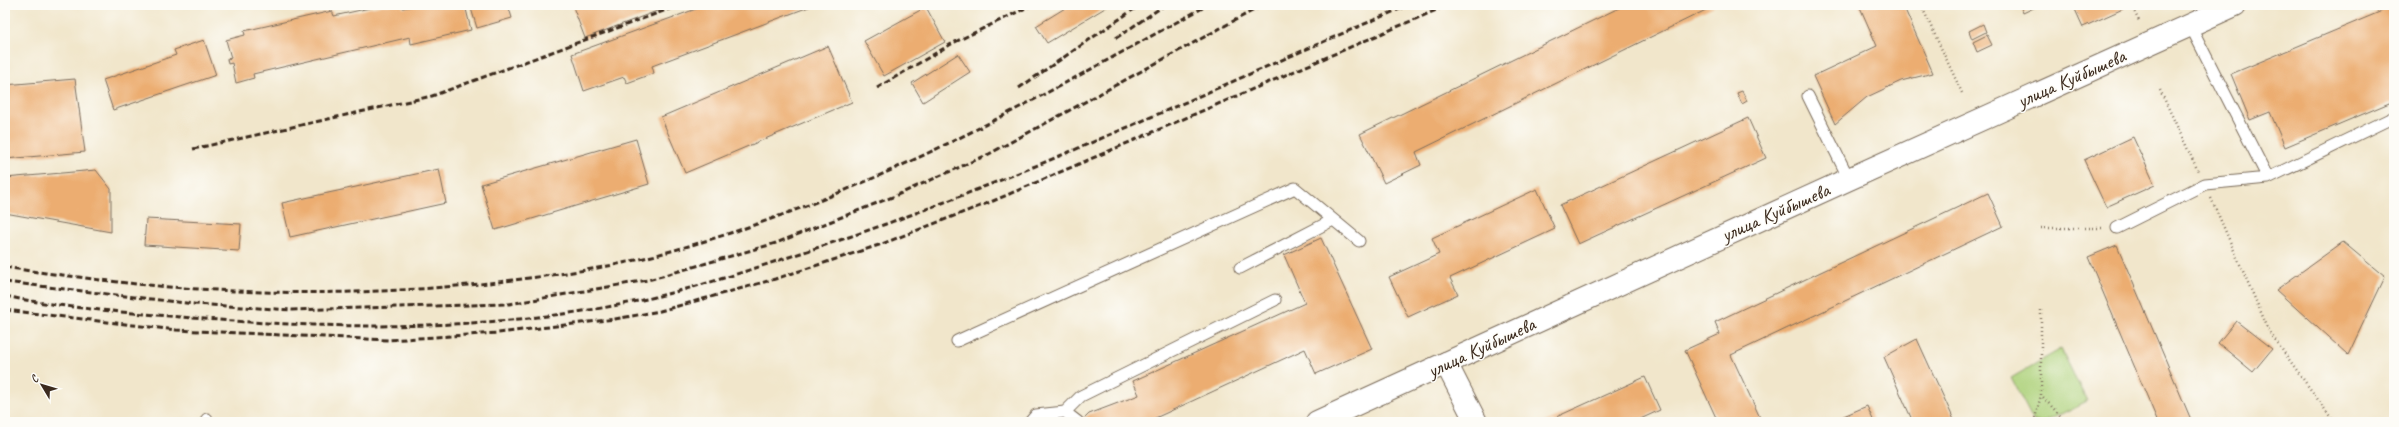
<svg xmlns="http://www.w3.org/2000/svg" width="2399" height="427" font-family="Caveat,sans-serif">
<rect width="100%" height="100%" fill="#fdfcf7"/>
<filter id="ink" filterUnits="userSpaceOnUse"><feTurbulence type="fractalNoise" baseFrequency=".025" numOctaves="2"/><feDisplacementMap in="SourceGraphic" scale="8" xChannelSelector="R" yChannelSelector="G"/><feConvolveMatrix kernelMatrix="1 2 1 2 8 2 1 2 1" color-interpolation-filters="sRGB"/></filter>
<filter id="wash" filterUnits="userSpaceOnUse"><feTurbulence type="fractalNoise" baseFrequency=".012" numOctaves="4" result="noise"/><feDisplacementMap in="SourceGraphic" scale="16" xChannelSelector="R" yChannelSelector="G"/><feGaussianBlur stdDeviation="0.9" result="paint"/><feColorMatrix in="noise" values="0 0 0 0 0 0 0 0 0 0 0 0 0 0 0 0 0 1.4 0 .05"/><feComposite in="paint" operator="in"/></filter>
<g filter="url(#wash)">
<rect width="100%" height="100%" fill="#f1e6cb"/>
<path fill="#aed27b" stroke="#747e4c" d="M 2061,349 L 2087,401 L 2045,422 L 2034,422 L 2011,378 Z"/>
<g id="blocks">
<path fill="#ecad71" d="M 383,5 L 402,5 L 403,8 L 418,5 L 465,5 L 471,30 L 411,44 L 410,37 L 253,74 L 254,78 L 236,83 L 232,63 L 228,64 L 227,59 L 231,58 L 226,40 L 245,35 L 244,31 L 332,11 L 334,16 Z
M 470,5 L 508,5 L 512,18 L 477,28 Z
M 579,5 L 673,5 L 585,38 L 573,7 Z
M 707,5 L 814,5 L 652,66 L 654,73 L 627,83 L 624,77 L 584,91 L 572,54 Z
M 1070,5 L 1110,5 L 1047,43 L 1036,26 Z
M 1625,5 L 1714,6 L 1416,152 L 1421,165 L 1384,183 L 1360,134 Z
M 1859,5 L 1903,5 L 1933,73 L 1901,81 L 1867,97 L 1835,124 L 1813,76 L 1877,46 Z
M 2020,5 L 2040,5 L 2023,13 Z
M 2073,5 L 2124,5 L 2125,8 L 2083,27 Z
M 2394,6 L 2394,101 L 2285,147 L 2270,112 L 2250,120 L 2231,74 Z
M 926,7 L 945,42 L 884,76 L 864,41 Z
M 1983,24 L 1986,32 L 1972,39 L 1969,31 Z
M 1987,35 L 1992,45 L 1977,52 L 1973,42 Z
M 204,40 L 216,75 L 113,110 L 103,80 L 176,55 L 174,50 Z
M 828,46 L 852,102 L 685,173 L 661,117 Z
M 958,54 L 970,72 L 923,102 L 912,83 Z
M 75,79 L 85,152 L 5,159 L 5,85 Z
M 1742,91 L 1747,101 L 1742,104 L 1737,93 Z
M 1748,118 L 1766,158 L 1578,244 L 1560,205 Z
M 2133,137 L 2155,185 L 2106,207 L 2084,160 Z
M 636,139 L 649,184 L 495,230 L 481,184 Z
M 439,169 L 446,203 L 290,237 L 282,203 Z
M 96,170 L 111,189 L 111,232 L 5,213 L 5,178 Z
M 1537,189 L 1555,229 L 1450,278 L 1458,294 L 1408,317 L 1389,277 L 1439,254 L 1432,238 Z
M 1988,193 L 2003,226 L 1731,355 L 1762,422 L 1718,422 L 1685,350 L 1720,334 L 1715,322 Z
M 146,219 L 241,224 L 239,251 L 144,245 Z
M 1321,238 L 1372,349 L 1316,374 L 1305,349 L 1151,420 L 1152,422 L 1081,422 L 1089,414 L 1139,395 L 1133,381 L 1305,303 L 1284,255 Z
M 2343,242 L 2385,277 L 2348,355 L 2276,290 Z
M 2117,245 L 2153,330 L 2192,422 L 2158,422 L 2088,257 Z
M 2236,321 L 2272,349 L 2253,372 L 2218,343 Z
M 1917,339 L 1955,422 L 1913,422 L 1884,357 Z
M 1645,377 L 1660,410 L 1634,422 L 1545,422 Z
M 1867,406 L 1874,422 L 1841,422 L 1839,418 Z"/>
</g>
</g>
<g filter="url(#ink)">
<use href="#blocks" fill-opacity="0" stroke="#7b6c5b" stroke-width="1"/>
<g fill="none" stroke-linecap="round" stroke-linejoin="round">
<defs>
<path id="service" d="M 2190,25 L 2268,178
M 1808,96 L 1849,179
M 2117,228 L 2205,184 L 2268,178 L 2394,117
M 1240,268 L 1333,220
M 957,341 L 1295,188 L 1359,241
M 1065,412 L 1081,396 L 1275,300
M 206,422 L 207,419
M 1030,422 L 1036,415 L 1065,412 L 1078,422"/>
<path id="minor" d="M 1446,363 L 1476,422"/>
<path id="tertiary" d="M 1317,422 L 1849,179 L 2235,5"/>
</defs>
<use href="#service" stroke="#7b6c5b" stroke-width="13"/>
<use href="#minor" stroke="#7b6c5b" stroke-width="24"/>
<use href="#tertiary" stroke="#7b6c5b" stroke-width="24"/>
<path stroke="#7b6c5b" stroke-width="2.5" stroke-dasharray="1 3" stroke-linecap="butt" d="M 1921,5 L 1963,95
M 2131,5 L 2139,21
M 2160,90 L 2198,171
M 2211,198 L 2270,333 L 2334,422
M 2041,228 L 2102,228
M 2041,310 L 2041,395 L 2066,422
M 2034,422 L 2041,395"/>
<use href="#service" stroke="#fff" stroke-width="11"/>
<use href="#minor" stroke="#fff" stroke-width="22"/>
<use href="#tertiary" stroke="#fff" stroke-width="22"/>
<path stroke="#3b2a1e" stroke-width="3" stroke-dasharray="6 3" stroke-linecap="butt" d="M 1116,38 L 1165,5
M 877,88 L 953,43 L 1032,5
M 1019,88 L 1140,5
M 193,149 L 432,96 L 680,5
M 5,267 C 34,272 64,275 93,279 C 227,296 363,297 498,282 C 544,276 590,271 636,260 C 695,246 754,226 811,204 C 949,150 1078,76 1208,5
M 5,282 L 194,304 L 292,310 L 509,304 L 648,280 L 776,243 L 895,196 L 989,154 L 1263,5
M 5,296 C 62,308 122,312 180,317 C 324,329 470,332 613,306 C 678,294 741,273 804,252 C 1011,185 1208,90 1409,5
M 5,310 L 176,330 L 388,340 L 498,333 L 615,319 L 660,311 L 775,279 L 879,245 L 993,201 L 1448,5"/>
</g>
</g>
<g text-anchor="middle" stroke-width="3" stroke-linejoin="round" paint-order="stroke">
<g font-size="20" fill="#3b2a1e" stroke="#fdfcf7">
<text transform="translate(2071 78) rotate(-24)" y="7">улица Куйбышева</text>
<text transform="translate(1775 212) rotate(-24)" y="7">улица Куйбышева</text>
<text transform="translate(1481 347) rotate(-25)" y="7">улица Куйбышева</text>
</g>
</g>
<rect width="2399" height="427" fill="none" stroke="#fdfcf7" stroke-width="20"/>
<g transform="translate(42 385) rotate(308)" stroke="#fdfcf7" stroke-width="3" paint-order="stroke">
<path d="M0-3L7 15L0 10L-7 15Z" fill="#3b2a1e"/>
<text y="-6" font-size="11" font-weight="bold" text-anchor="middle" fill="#3b2a1e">С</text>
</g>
</svg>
